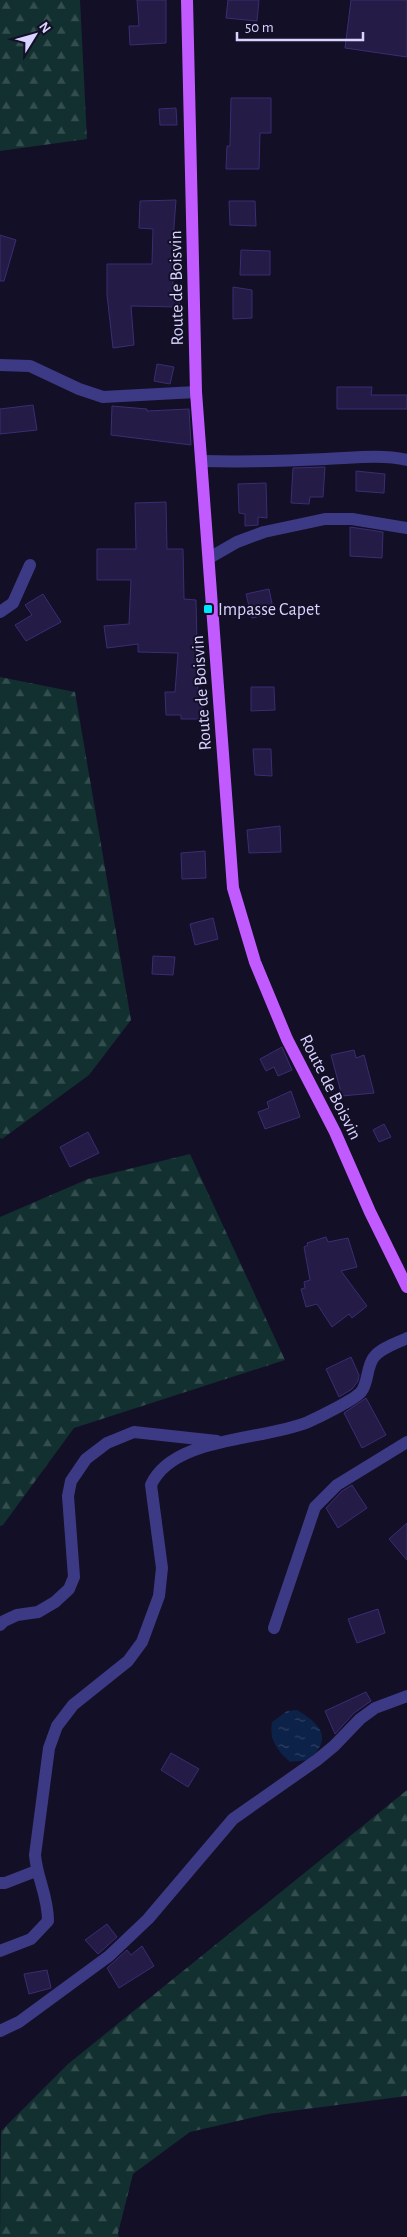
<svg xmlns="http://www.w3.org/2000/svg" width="407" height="2237" font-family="'Alegreya Sans',sans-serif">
<defs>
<pattern id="forest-firs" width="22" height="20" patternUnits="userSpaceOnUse" patternTransform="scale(1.25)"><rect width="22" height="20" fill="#12302f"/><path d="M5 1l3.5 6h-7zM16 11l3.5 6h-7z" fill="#344d4e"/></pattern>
<pattern id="water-ripples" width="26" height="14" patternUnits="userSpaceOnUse" patternTransform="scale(1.25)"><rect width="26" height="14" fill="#0c2248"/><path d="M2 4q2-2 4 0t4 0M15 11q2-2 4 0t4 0" fill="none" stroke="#2f4163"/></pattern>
</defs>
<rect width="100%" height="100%" fill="#130f26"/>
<path fill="url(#forest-firs)" d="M 0,0 L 80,0 L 87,139 L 0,151 Z
M 0,677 L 75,692 L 131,1020 L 89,1075 L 2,1139 L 0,1138 Z
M 190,1154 L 285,1360 L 74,1428 L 3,1525 L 0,1526 L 0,1217 L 88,1179 Z
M 407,1790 L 407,2096 L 268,2114 L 190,2132 L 133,2174 L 118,2233 L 119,2237 L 0,2237 L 1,2131 L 68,2064 Z"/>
<path fill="url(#water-ripples)" d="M 297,1710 C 308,1717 327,1728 321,1744 C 319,1749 313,1756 309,1760 L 290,1762 C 277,1750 269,1740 272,1722 L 287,1711 Z"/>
<path fill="#241b47" stroke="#3b2d73" d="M 137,0 L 166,0 L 166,43 L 130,45 L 129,26 L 139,26 Z
M 228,0 L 259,0 L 257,21 L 226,18 Z
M 351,0 L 407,0 L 407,57 L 345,48 Z
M 231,98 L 271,98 L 271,133 L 260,133 L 259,169 L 226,169 L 227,146 L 230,146 Z
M 176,108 L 177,125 L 160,125 L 159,109 Z
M 176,200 L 172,253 L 173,287 L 180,287 L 179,307 L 131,306 L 134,345 L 113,348 L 107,295 L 107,264 L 152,264 L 153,229 L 139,228 L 140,201 Z
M 229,201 L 255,201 L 256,226 L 230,225 Z
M 0,235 L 16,240 L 4,281 L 0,281 Z
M 241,250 L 270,251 L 270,275 L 240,275 Z
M 233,287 L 252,290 L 252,318 L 233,319 Z
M 157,364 L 174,367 L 170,384 L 154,381 Z
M 337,387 L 372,387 L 371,395 L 407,395 L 407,409 L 337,409 Z
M 33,405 L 37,430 L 0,434 L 0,409 Z
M 112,406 L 147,409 L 147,411 L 189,409 L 191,445 L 111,435 Z
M 325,467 L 323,497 L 310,497 L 309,504 L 291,503 L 293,468 Z
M 356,471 L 385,474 L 384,493 L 356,491 Z
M 266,483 L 267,518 L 258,517 L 258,525 L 245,526 L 245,514 L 239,513 L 238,484 Z
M 166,502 L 167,549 L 183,549 L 184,599 L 196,600 L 198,692 L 202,692 L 202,719 L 181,719 L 181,715 L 166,715 L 165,692 L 175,692 L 178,653 L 138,652 L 138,644 L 107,648 L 104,626 L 129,624 L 131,580 L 97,580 L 97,549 L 136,549 L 135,503 Z
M 350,527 L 383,532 L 382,558 L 350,556 Z
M 269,589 L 274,613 L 252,618 L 246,594 Z
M 43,594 L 61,622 L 26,641 L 15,625 L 32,615 L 25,605 Z
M 251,687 L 274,687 L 275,710 L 251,711 Z
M 253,749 L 271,749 L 272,776 L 255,775 Z
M 280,826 L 281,852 L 249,853 L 247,830 Z
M 205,851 L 206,878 L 182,879 L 181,853 Z
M 213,918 L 218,939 L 195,945 L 190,924 Z
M 153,956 L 175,957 L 173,975 L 152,974 Z
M 282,1047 L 292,1070 L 278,1076 L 274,1067 L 266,1071 L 260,1059 Z
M 354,1050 L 356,1058 L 364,1055 L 374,1093 L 342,1096 L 331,1055 Z
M 291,1091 L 300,1117 L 265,1129 L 258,1112 L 269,1108 L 267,1102 Z
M 384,1124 L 391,1137 L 379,1142 L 373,1130 Z
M 88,1132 L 99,1153 L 70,1167 L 60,1147 Z
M 326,1237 L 328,1242 L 348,1238 L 357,1267 L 341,1271 L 367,1306 L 352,1318 L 349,1314 L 332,1327 L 317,1304 L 306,1307 L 301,1289 L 305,1288 L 304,1282 L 310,1280 L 304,1247 L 308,1245 L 307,1243 Z
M 351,1357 L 359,1375 L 358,1381 L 352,1389 L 339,1397 L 326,1369 Z
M 366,1398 L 386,1435 L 362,1448 L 344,1413 Z
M 352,1485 L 367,1508 L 338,1528 L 326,1508 L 342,1491 Z
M 407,1523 L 407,1560 L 389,1539 Z
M 378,1609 L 385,1633 L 357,1643 L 348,1619 Z
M 366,1692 L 371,1701 L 354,1713 L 335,1734 L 325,1711 Z
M 171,1753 L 199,1769 L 188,1787 L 161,1770 Z
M 107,1924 L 117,1937 L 98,1954 L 85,1940 Z
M 142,1946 L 154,1966 L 119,1988 L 107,1968 L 127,1950 L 131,1955 Z
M 47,1970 L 51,1988 L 29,1994 L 24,1974 Z"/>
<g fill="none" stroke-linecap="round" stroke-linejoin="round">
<path stroke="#3d3a85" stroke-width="12" d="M 0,365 L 30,366 L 79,389 L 103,397 L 196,392
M 202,461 C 243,462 284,461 326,459 C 352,458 381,454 407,460
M 209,558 L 237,542 L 264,532 L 325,519 L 352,519 L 407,528
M 0,612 L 13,603 L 30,565
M 0,1625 L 4,1621 L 17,1615 L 38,1612 L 55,1602 L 69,1589 L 74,1577 L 68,1496 L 71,1481 L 86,1459 L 107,1443 L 134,1432 L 217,1441
M 274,1628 L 315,1507 L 337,1485 L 407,1442
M 0,1883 L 5,1883 L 36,1871
M 0,1951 L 31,1939 L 48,1921 C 48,1895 37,1879 35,1855 L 49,1748 L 57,1726 L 73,1705 L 128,1661 L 142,1642 L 159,1596 L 162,1568 L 151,1485 C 173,1436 263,1441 308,1422 C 319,1417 354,1400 361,1392 C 369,1382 366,1367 374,1357 C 381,1348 397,1343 407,1338
M 0,2031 L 19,2022 L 109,1956 L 148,1919 L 233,1819 L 317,1760 L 334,1746 L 360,1719 L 375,1708 L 407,1696"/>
<path stroke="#c25bff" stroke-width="12" d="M 187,0 L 196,392 L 233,888 L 255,962 L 287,1039 L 335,1132 L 370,1212 L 407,1287"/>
</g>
<rect fill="#00e5ff" stroke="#130f26" stroke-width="2" x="203" y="604" width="10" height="10" rx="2.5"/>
<g text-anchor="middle" stroke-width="4" stroke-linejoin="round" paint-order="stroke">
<g font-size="18" fill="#d9d4ff" stroke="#130f26">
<text transform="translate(176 288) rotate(-91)" y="6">Route de Boisvin</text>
<text transform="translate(201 693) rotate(-94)" y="6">Route de Boisvin</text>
<text transform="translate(331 1087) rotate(63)" y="6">Route de Boisvin</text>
</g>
<g font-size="18" fill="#d9d4ff" stroke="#130f26" text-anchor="start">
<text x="218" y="615">Impasse Capet</text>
</g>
</g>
<g transform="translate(35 35) rotate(53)" stroke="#130f26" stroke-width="4" paint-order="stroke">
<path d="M0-4L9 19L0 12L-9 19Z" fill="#d9d4ff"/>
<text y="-8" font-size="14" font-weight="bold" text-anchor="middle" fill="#d9d4ff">N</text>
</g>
<path d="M237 32v8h126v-8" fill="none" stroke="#d9d4ff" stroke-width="2.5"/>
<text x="245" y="32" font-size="15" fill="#d9d4ff" stroke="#130f26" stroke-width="4" paint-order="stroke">50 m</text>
</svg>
